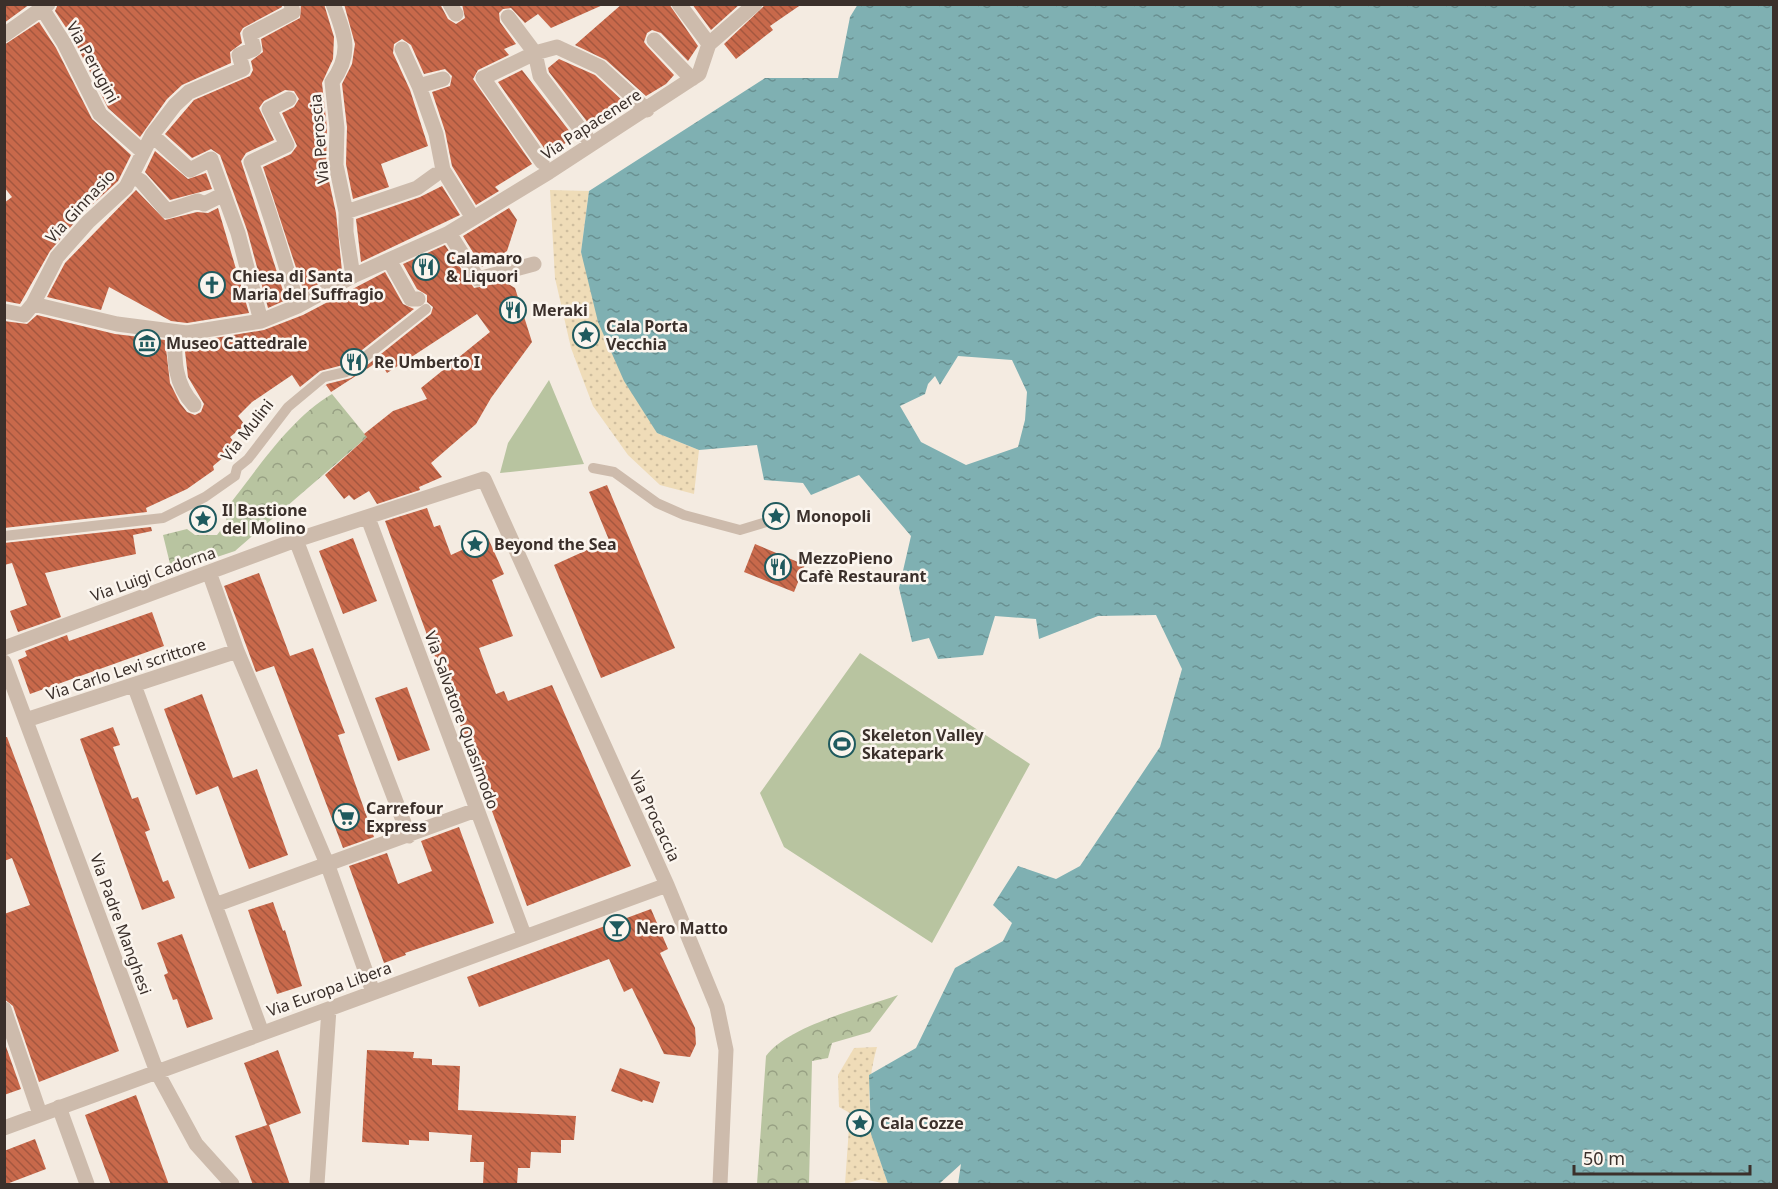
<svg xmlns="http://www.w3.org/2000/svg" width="1778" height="1189" font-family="'Noto Sans',sans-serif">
<defs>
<pattern id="sand-dots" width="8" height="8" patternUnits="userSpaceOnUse" patternTransform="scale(1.5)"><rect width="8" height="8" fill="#efdcb8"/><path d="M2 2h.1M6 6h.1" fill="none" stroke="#cebd9e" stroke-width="1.8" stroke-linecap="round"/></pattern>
<pattern id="park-crowns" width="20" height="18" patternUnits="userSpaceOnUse" patternTransform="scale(1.5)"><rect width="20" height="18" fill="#b8c4a0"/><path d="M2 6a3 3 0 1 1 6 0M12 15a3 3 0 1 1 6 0" fill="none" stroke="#97a083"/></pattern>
<pattern id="water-ripples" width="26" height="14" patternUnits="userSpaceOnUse" patternTransform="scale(1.5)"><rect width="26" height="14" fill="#7fb0b2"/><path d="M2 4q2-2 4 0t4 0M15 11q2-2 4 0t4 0" fill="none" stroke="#699091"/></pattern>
<pattern id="building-back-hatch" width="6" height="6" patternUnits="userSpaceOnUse" patternTransform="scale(1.5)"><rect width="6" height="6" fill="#c8694b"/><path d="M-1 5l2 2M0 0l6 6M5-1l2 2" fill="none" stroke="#a4573f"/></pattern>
</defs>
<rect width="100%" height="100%" fill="#f4ebe1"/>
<path fill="#b8c4a0" d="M 549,380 L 584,464 L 500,473 L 508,443 Z
M 860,653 L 1030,764 L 932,943 L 784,847 L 760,793 Z"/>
<path fill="url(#sand-dots)" d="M 550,190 L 589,191 L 581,252 L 657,433 L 699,450 L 694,494 L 660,485 L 628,455 L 593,406 L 571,348 L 555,278 Z
M 877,1047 C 862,1101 871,1133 888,1184 L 862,1179 L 845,1184 L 850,1113 L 839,1107 L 838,1075 L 854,1048 Z"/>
<path fill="url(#park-crowns)" d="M 332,394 L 367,437 L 235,551 L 172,572 L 163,535 L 187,529 L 195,535 L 217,535 L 227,522 L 224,511 C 256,472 288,420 332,394 Z
M 898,995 L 870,1032 L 832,1043 L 828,1058 L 812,1061 L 809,1184 L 757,1184 L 766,1056 C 788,1026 862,1008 898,995 Z"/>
<path fill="url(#water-ripples)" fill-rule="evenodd" d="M 858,4 L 1773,5 L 1773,1184 L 958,1184 L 961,1164 L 939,1184 L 888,1184 L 871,1134 L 869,1075 L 916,1048 L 955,968 L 1003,941 L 1012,923 L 993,905 L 1018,866 L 1056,879 L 1080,866 L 1160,747 L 1182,669 L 1156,615 L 1098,616 L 1039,639 L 1036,619 L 995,616 L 983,655 L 938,659 L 929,638 L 912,642 L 899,588 L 911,536 L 859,475 L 811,495 L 803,483 L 764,480 L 757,445 L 699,450 L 657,433 L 624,381 L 598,322 L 581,252 L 589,191 L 765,78 L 838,78 L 850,17 ZM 958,356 L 1012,360 L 1027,392 L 1025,420 L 1018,447 L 966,465 L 921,442 L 900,406 L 925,394 L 928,384 L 935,376 L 940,385 Z"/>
<path fill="url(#building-back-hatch)" d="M 4,4 L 30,4 L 4,23 Z
M 58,4 L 281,4 L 282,7 L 243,28 L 240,33 L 242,43 L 230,52 L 231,63 L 182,85 L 167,99 L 140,137 L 108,108 L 73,38 L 55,11 Z
M 301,4 L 324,4 L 334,37 L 333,59 L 322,83 L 327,128 L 326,167 L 336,213 L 342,271 L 304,292 L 263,167 L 291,154 L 297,146 L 282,113 L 294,107 L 299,99 L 294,91 L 285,90 L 264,101 L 259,108 L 274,140 L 246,153 L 241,161 L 286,300 L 268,308 L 247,230 L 220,155 L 211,149 L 192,158 L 165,134 L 194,100 L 250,76 L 253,70 L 251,61 L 263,52 L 261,39 L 300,18 Z
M 344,4 L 440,4 L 448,19 L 456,24 L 465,18 L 462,4 L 605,4 L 551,28 L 538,14 L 525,23 L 511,8 L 503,9 L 499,13 L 500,22 L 516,44 L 504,49 L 509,55 L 478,70 L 473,79 L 532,164 L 495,187 L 499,191 L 476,205 L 452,166 L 445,131 L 432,92 L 450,86 L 452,76 L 445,69 L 424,74 L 411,45 L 402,39 L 394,44 L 393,53 L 410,90 L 428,146 L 381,164 L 389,187 L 353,199 L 346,164 L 347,127 L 342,84 L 352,64 L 355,44 Z
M 622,4 L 669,4 L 698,46 L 688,61 L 661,33 L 652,30 L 647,33 L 644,42 L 647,46 L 674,75 L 666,84 L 646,96 L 606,60 L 575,45 Z
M 692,4 L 740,4 L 711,30 Z
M 766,4 L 802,4 L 770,26 L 773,30 L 736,59 L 724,44 Z
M 39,22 L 56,48 L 92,119 L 131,155 L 118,181 L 81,215 L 50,251 L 20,304 L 4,301 L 4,203 L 12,197 L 4,187 L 4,45 Z
M 559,59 L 595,75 L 626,104 L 592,128 L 549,72 L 548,68 Z
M 522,70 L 574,137 L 549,155 L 498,82 Z
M 155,151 L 188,179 L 206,173 L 212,189 L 170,200 L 145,172 Z
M 442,186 L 460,215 L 361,262 L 356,219 L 420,197 Z
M 136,190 L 165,220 L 197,212 L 208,213 L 218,208 L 249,313 L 187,323 L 171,321 L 109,287 L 101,310 L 47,297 L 65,263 Z
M 509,208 L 517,220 L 507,251 L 482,267 L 463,236 Z
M 445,245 L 474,288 L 505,282 L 515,288 L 532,342 L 491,398 L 476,424 L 431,463 L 442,477 L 419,487 L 420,490 L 377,504 L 369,491 L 354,500 L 349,495 L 344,499 L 325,475 L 367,437 L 364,434 L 393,411 L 427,399 L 421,388 L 490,332 L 477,314 L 387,373 L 379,361 L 331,392 L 326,385 L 321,389 L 327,384 L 351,378 L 431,314 L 433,307 L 427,302 L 427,295 L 417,289 L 403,264 Z
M 385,272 L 403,304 L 414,309 L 343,365 L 320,371 L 300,387 L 292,375 L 252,402 L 238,416 L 245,425 L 230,437 L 237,446 L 213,466 L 214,470 L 187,489 L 146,508 L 147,512 L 4,528 L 4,321 L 27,324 L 37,315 L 115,334 L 165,340 L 170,383 L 180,403 L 187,412 L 195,415 L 201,412 L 204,404 L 188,377 L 184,343 L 264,330 L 303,315 Z
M 607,485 L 675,648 L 601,678 L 554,565 L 609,540 L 589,492 Z
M 427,508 L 434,527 L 440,525 L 451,555 L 488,538 L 504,574 L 492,580 L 513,636 L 479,648 L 496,694 L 504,691 L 508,701 L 552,685 L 631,866 L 527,906 L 385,521 Z
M 151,527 L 152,531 L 133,535 L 136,554 L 45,573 L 61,617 L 18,632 L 10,611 L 27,605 L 12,563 L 4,565 L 4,543 Z
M 353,538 L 377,601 L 343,614 L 319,551 Z
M 755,544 L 805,565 L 794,592 L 744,572 Z
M 259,573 L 290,656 L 313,648 L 345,733 L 338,735 L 374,837 L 343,848 L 274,666 L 256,672 L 224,586 Z
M 152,612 L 164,646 L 30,694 L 18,660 L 27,656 L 25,651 L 67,635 L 69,641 Z
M 407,687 L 430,750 L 398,761 L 375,698 Z
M 202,694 L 233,778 L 257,769 L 288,855 L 249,869 L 218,786 L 196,795 L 164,709 Z
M 113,727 L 120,745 L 113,747 L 132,799 L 138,797 L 150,830 L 145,832 L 163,882 L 168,880 L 175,898 L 142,910 L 80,739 Z
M 4,737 L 7,737 L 35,812 L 119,1051 L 39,1082 L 13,1006 L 4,999 L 4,914 L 30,905 L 12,858 L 4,861 Z
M 459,827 L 494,923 L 405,953 L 406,955 L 384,963 L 349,866 L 387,853 L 398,884 L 432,871 L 421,841 Z
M 273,902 L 283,931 L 285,930 L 302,986 L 277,994 L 248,910 Z
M 651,909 L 668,949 L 660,953 L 695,1028 L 696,1044 L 690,1057 L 664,1054 L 632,988 L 624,992 L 609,959 L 479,1007 L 467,977 Z
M 182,934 L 213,1019 L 187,1028 L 177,999 L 173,1000 L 164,975 L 168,973 L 157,943 Z
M 4,1041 L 21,1089 L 4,1095 Z
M 278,1050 L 301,1113 L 269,1125 L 290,1185 L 253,1185 L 235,1136 L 267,1125 L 244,1063 Z
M 367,1050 L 414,1052 L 413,1058 L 432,1059 L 432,1065 L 460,1066 L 458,1110 L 576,1116 L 574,1140 L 561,1140 L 561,1153 L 531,1152 L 530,1168 L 518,1168 L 517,1185 L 483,1185 L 484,1162 L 470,1162 L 472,1135 L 429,1132 L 429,1141 L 409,1140 L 409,1145 L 362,1142 Z
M 620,1068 L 660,1082 L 653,1103 L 643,1100 L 642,1102 L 611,1091 Z
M 136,1095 L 169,1185 L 111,1185 L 85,1115 Z
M 35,1139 L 46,1169 L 4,1185 L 4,1151 Z"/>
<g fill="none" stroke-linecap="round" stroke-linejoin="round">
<path stroke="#cdbbac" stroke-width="10" d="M 593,468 L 614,472 L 657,503 L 684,515 L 740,530 L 770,521
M 4,536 L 163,518 L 205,497 L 235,476 L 237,468 L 248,459 L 288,407 L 324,377 L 346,372 L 426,309"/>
<path stroke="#cdbbac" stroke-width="15" d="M 333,4 C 345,35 353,53 332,82 L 337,128 L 336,165 L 346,212 L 346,232 L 353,276
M 450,4 L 456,14
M 679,4 L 709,44
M 43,10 L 64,43 L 100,114 L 143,152
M 508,17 L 535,53 L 540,76 L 591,143
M 4,35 L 48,4
M 654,40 L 692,79
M 709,44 L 755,4
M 402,49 L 419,86 L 436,134 L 443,170 L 473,218
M 419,86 L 443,79
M 289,99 L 269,109 L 287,145 L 251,162 C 270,209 283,258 298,306
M 152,135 L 190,170 L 211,159 L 238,233 L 261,321
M 542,162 L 483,78 L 535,53 L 557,47 L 600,67 L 647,110
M 132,176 L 141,181 L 167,211 L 198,201 L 204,204 L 224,194
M 346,212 L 417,188 L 435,175
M 449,233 L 478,279 L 534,264
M 389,260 L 411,299 L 418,299
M 33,304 L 57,257 L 88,222 L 126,187 L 152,135 L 175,105 L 189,92 L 243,69 L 239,55 L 254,49 L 250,34 L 293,12 L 291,4
M 4,311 L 24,315 L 33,304 L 117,324 L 187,333 L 261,321 L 298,306 L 353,276 L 449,233 L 549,172 L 699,74 L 709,44
M 175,332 C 174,359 174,384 194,405
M 368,518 L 524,935
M 296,540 L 409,836
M 209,572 L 237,651 L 328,866 L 373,992
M 4,648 L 296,540 L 484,479 L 667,885 L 717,1007 L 726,1050 L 720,1184
M 4,662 L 157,1072 L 196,1144 L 232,1184
M 134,685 L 262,1033
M 26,720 L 237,651
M 215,905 L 476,810
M 4,1009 L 40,1114
M 59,1107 L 87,1184
M 4,1128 L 667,885
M 317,1184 L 329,1009"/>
</g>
<defs>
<symbol id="restaurant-ring" viewBox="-11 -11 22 22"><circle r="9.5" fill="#fbf5ee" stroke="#1f5a5e" stroke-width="1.5"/><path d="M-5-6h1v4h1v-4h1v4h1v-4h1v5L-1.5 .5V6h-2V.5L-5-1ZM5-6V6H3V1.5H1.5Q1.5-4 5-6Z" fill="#1f5a5e"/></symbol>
<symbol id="church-ring" viewBox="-11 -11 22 22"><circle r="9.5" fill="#fbf5ee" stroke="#1f5a5e" stroke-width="1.5"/><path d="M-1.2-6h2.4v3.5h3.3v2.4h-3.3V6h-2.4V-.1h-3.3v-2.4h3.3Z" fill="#1f5a5e"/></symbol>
<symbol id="sight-ring" viewBox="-11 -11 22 22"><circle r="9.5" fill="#fbf5ee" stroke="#1f5a5e" stroke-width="1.5"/><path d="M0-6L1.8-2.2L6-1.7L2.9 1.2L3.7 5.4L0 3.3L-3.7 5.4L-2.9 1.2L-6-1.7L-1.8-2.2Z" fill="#1f5a5e"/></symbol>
<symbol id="museum-ring" viewBox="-11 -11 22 22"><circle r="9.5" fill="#fbf5ee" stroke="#1f5a5e" stroke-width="1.5"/><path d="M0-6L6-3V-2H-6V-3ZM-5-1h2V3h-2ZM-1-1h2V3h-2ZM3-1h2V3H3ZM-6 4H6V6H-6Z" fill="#1f5a5e"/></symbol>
<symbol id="stadium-ring" viewBox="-11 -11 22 22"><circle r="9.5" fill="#fbf5ee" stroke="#1f5a5e" stroke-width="1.5"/><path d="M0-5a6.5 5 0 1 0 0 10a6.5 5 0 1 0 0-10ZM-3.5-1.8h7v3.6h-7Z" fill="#1f5a5e"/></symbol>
<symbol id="supermarket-ring" viewBox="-11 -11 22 22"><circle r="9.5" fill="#fbf5ee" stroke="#1f5a5e" stroke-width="1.5"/><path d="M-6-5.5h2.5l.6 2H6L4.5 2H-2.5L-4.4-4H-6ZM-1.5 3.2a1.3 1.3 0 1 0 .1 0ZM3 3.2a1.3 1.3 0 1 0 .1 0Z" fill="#1f5a5e"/></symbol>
<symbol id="bar-ring" viewBox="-11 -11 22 22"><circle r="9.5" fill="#fbf5ee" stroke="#1f5a5e" stroke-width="1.5"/><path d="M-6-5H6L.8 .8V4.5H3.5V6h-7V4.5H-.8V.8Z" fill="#1f5a5e"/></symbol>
</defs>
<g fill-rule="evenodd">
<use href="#restaurant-ring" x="411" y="252" width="30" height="30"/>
<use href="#church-ring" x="197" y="270" width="30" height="30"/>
<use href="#restaurant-ring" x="498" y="295" width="30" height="30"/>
<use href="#sight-ring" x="571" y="320" width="30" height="30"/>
<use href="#museum-ring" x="132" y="328" width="30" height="30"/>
<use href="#restaurant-ring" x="339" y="347" width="30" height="30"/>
<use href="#sight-ring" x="761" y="501" width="30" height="30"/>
<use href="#sight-ring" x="188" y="504" width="30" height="30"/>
<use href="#sight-ring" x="460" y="529" width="30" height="30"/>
<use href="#restaurant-ring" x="763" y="552" width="30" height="30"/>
<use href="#stadium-ring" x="827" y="729" width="30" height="30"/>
<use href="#supermarket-ring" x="331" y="802" width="30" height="30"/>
<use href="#bar-ring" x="602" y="913" width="30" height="30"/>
<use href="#sight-ring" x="845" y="1108" width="30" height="30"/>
</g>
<g text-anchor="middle" stroke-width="5" stroke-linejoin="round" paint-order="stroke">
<g font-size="16" fill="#3b302b" stroke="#fbf5ee">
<text transform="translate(93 62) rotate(61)" y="6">Via Perugini</text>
<text transform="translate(591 124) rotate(-33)" y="6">Via Papacenere</text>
<text transform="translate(319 139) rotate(-95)" y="6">Via Peroscia</text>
<text transform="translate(80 206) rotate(-47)" y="6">Via Ginnasio</text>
<text transform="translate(247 430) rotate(-52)" y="6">Via Mulini</text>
<text transform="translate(153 574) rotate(-20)" y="6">Via Luigi Cadorna</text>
<text transform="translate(126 669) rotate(-18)" y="6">Via Carlo Levi scrittore</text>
<text transform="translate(462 720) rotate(70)" y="6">Via Salvatore Quasimodo</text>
<text transform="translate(655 816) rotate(65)" y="6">Via Procaccia</text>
<text transform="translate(121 924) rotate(70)" y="6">Via Padre Manghesi</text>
<text transform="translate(329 989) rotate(-20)" y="6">Via Europa Libera</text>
</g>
<g font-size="16" font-weight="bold" fill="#3b302b" stroke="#fbf5ee" text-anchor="start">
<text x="446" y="264">Calamaro<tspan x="446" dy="18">&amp; Liquori</tspan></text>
<text x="232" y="282">Chiesa di Santa<tspan x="232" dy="18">Maria del Suffragio</tspan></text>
<text x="532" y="316">Meraki</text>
<text x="606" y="332">Cala Porta<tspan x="606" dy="18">Vecchia</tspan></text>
<text x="166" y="349">Museo Cattedrale</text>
<text x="374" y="368">Re Umberto I</text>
<text x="222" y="516">Il Bastione<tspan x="222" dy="18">del Molino</tspan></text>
<text x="796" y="522">Monopoli</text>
<text x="494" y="550">Beyond the Sea</text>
<text x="798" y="564">MezzoPieno<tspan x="798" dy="18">Cafè Restaurant</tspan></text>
<text x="862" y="741">Skeleton Valley<tspan x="862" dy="18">Skatepark</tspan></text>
<text x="366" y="814">Carrefour<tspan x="366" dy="18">Express</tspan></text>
<text x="636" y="934">Nero Matto</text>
<text x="880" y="1129">Cala Cozze</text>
</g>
</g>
<rect width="1778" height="1189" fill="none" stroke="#3b302b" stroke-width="12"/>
<path d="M1574 1165v9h176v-9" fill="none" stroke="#3b302b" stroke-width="3"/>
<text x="1583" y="1165" font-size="18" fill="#3b302b" stroke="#fbf5ee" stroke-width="4.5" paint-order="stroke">50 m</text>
</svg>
